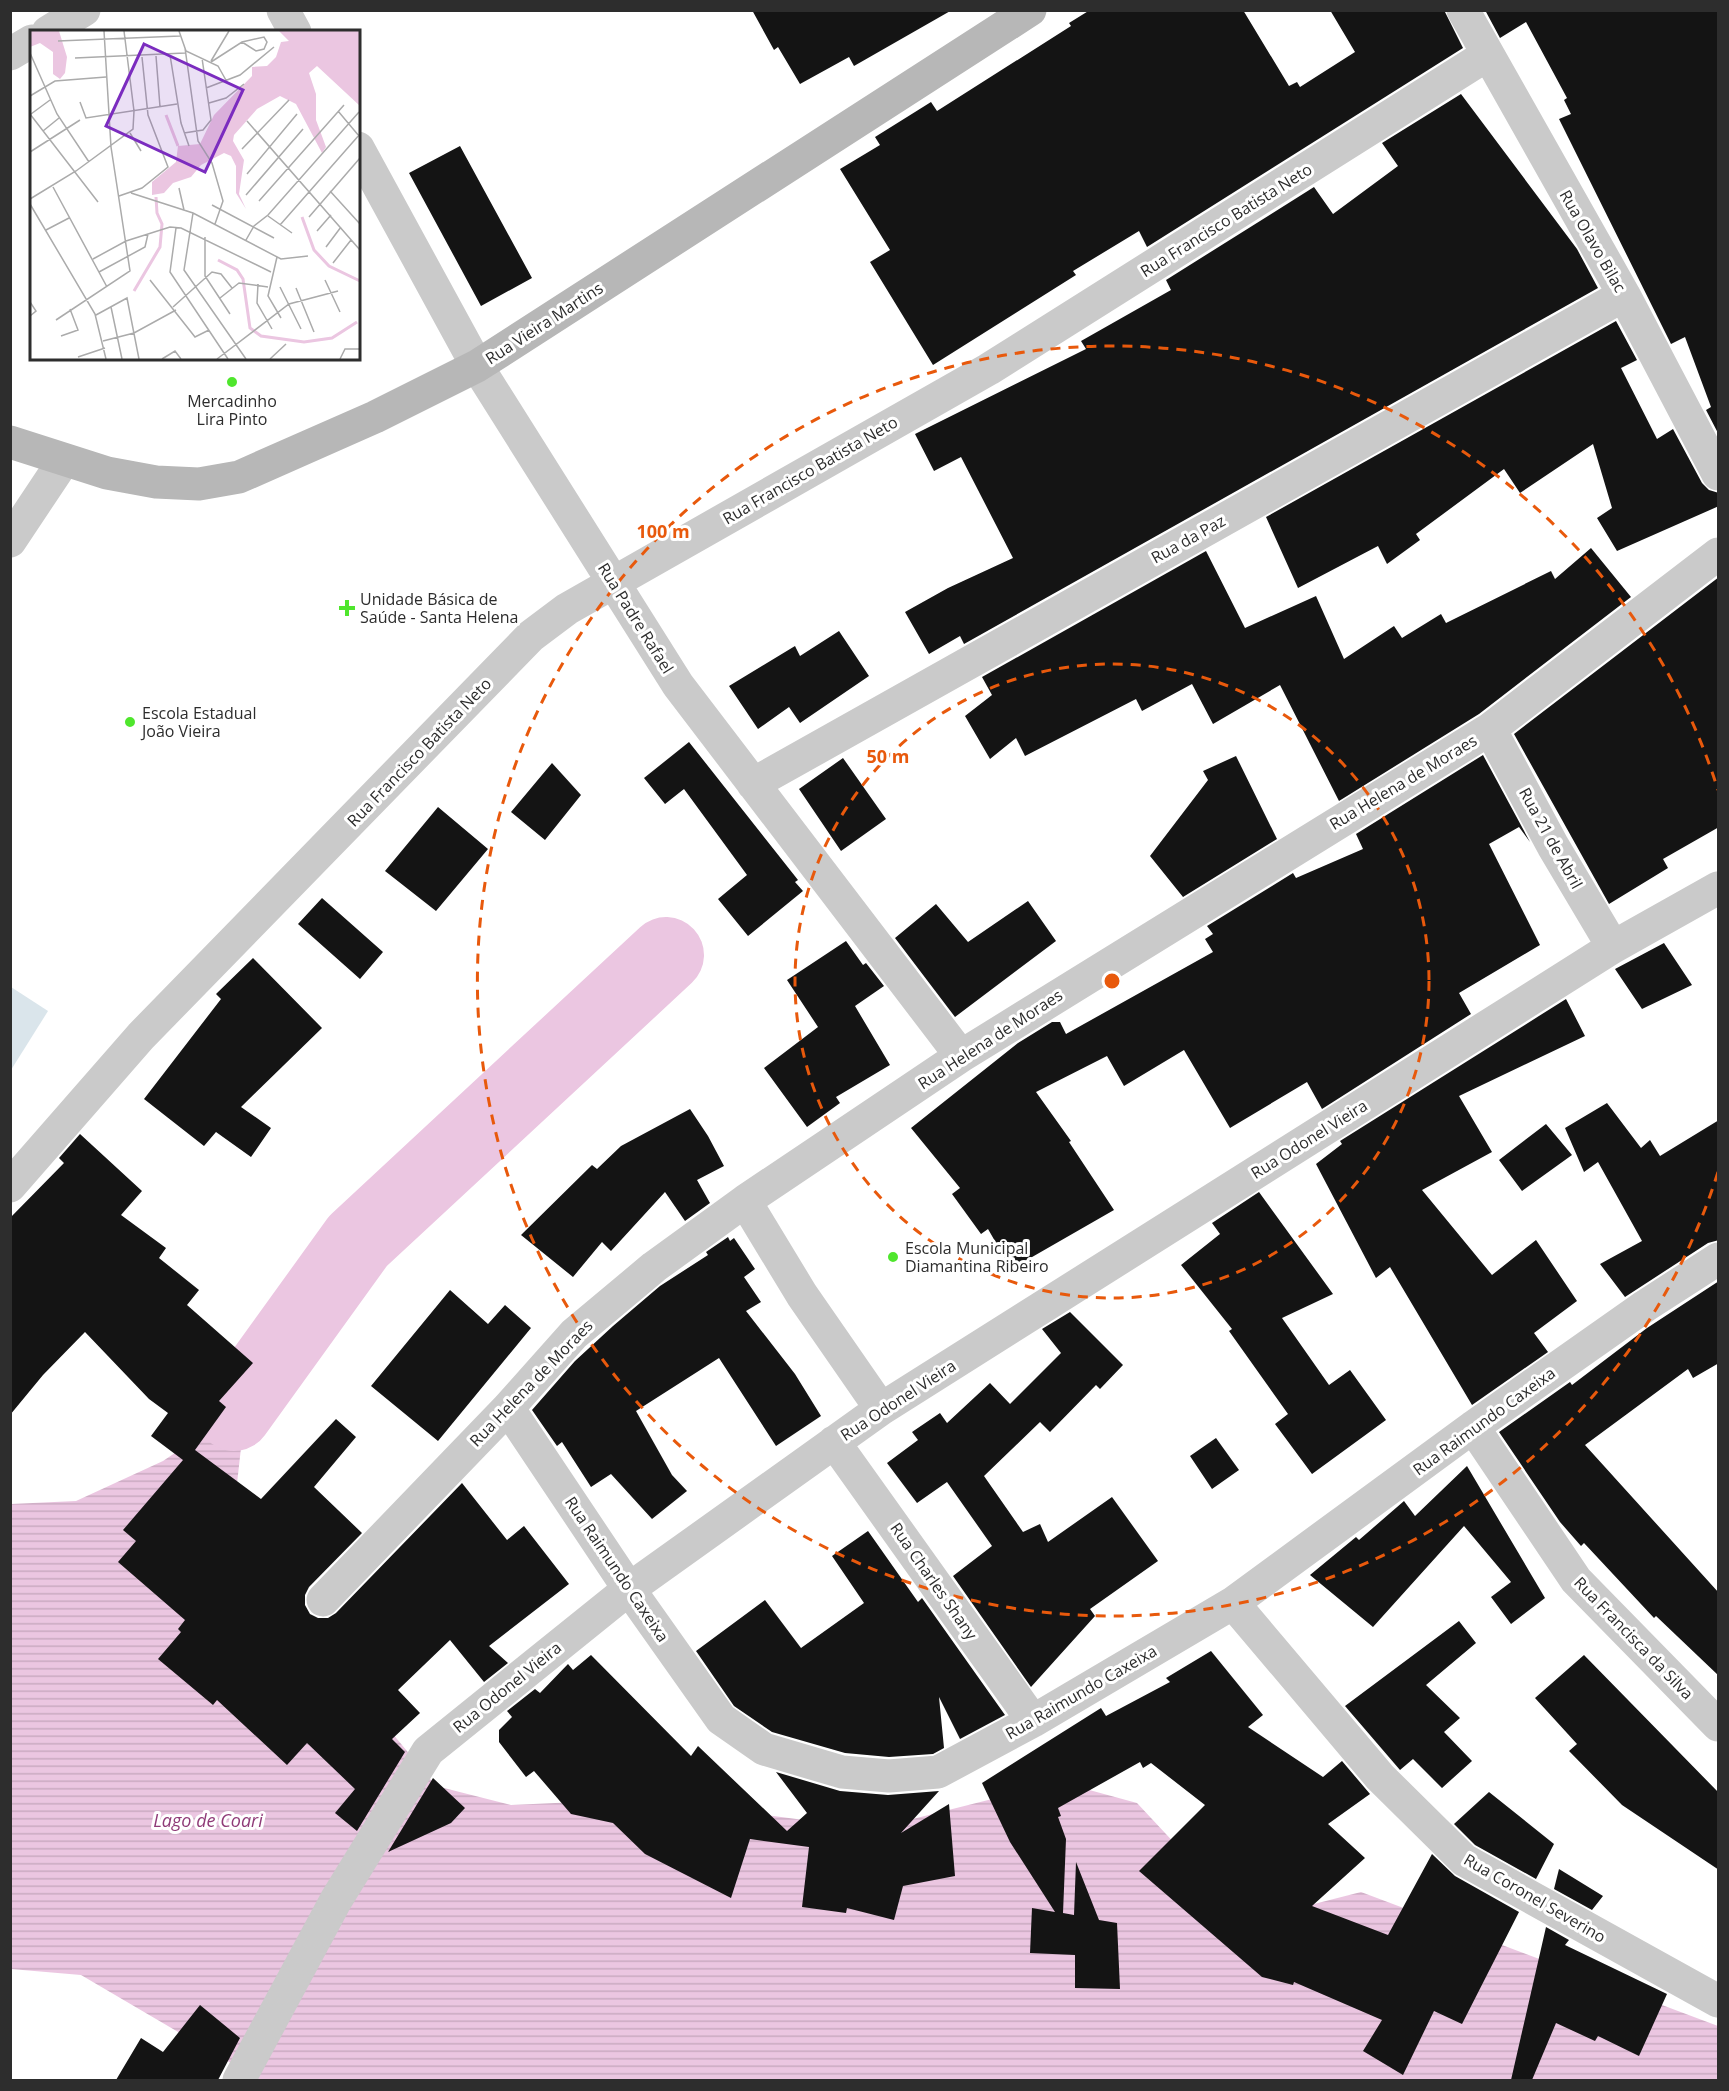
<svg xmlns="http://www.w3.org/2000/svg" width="1729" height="2091" font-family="'Open Sans',sans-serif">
<defs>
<pattern id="water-rules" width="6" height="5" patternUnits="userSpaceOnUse" patternTransform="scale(1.5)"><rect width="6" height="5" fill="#ebc6e1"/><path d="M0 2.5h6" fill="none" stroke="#caaac1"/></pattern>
</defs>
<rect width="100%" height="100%" fill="#fff"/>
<path fill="#dae5eb" d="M 11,987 L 48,1011 L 11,1070 Z"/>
<path fill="url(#water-rules)" d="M 234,1413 L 242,1439 L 233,1519 L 309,1633 L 436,1786 L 511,1805 L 644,1799 L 873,1829 L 1060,1782 L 1137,1803 L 1194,1864 L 1275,1914 L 1361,1892 L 1718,2026 L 1718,2080 L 260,2080 L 81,1975 L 11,1969 L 11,1504 L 76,1501 L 163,1461 Z"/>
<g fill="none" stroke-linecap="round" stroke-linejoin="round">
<path stroke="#ebc6e1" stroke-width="76" d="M 234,1413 L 358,1241 L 666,955"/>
</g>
<path fill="#141414" d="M 752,10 L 952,10 L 854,66 L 849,57 L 800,84 L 778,47 L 774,50 Z
M 1090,10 L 1243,10 L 1289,86 L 1297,82 L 1300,87 L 1355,52 L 1330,10 L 1444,10 L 1463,48 L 1147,247 L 1139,231 L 1073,271 L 1076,275 L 933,365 L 870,262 L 890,250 L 840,169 L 880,145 L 875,137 L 931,102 L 937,111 L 1071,26 L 1069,23 Z
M 1485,10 L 1719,10 L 1719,435 L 1706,410 L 1711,407 L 1685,337 L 1671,344 L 1559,119 L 1571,114 L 1564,100 L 1567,98 L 1526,22 L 1500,38 Z
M 1461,94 L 1577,249 L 1598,288 L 964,644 L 960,636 L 929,654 L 905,612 L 948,588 L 1013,558 L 961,457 L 934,471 L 915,434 L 1086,349 L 1081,341 L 1171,290 L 1166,280 L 1314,187 L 1333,214 L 1398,166 L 1382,143 Z
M 460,146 L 532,278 L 481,306 L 409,173 Z
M 1616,321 L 1637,360 L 1621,368 L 1657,439 L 1673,429 L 1702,483 L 1709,490 L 1719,493 L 1719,506 L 1617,551 L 1597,518 L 1612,508 L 1593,444 L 1520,493 L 1504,469 L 1416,534 L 1420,540 L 1387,564 L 1378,546 L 1298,588 L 1266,517 Z
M 1591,548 L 1631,597 L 1479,714 L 1339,801 L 1280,685 L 1213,724 L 1192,684 L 1142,711 L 1136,699 L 1025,756 L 1016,738 L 990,759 L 965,716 L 992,695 L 982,677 L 1206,551 L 1245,628 L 1316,596 L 1344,659 L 1394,626 L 1402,638 L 1441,614 L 1446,623 L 1551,571 L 1555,579 Z
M 1719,577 L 1719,827 L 1663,859 L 1668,868 L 1609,904 L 1514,734 Z
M 839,631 L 869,676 L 800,723 L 789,707 L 758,729 L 729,686 L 795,646 L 800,656 Z
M 689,742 L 798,880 L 795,882 L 803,891 L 748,936 L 718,899 L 747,875 L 684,789 L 665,804 L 644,778 Z
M 1483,755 L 1530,842 L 1519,827 L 1489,844 L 1540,945 L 1459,993 L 1471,1014 L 1322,1109 L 1307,1082 L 1230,1128 L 1184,1050 L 1124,1086 L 1107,1056 L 1036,1092 L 1071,1141 L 1069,1142 L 1114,1210 L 1011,1269 L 988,1229 L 981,1234 L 952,1194 L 960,1188 L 911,1128 L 1018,1043 L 1052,1022 L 1060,1022 L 1066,1034 L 1213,952 L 1205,939 L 1213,934 L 1207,926 L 1293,873 L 1296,878 L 1363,849 L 1356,834 Z
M 1236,756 L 1277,839 L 1183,897 L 1150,856 L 1208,780 L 1203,771 Z
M 843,758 L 886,819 L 841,851 L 799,789 Z
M 552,763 L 581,795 L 545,840 L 511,812 Z
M 438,807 L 488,849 L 436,911 L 385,871 Z
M 322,898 L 383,952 L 360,979 L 298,924 Z
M 1028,901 L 1056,941 L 955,1017 L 895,938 L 936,904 L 968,942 Z
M 846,941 L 863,965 L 866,963 L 884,986 L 855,1006 L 890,1065 L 836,1097 L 840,1103 L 807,1127 L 764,1068 L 818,1027 L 787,980 Z
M 1664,943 L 1692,985 L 1642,1009 L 1615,969 Z
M 253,958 L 322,1028 L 241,1107 L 271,1128 L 251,1157 L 216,1132 L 204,1146 L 144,1099 L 221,999 L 216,994 Z
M 1566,999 L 1585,1036 L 1459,1096 L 1492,1152 L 1422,1190 L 1492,1275 L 1536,1240 L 1577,1301 L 1534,1333 L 1548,1352 L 1472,1405 L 1390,1267 L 1376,1278 L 1316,1164 L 1342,1144 L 1340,1141 Z
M 1607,1103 L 1641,1148 L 1650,1140 L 1660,1156 L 1719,1120 L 1719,1240 L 1708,1243 L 1625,1297 L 1600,1264 L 1642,1241 L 1598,1162 L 1584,1172 L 1565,1128 Z
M 690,1109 L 708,1136 L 724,1166 L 697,1180 L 710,1203 L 685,1221 L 665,1192 L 611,1251 L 602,1242 L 573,1277 L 521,1235 L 592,1165 L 597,1169 L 621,1146 Z
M 1546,1124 L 1572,1155 L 1522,1191 L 1499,1160 Z
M 80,1134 L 142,1191 L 121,1215 L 166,1248 L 159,1258 L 199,1290 L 187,1305 L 253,1363 L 219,1401 L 226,1407 L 195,1450 L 261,1499 L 336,1419 L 356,1437 L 314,1487 L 362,1533 L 309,1587 L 305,1595 L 305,1605 L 310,1614 L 318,1618 L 328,1618 L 336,1613 L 462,1483 L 507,1540 L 524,1526 L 569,1584 L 489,1646 L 508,1663 L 484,1682 L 450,1640 L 398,1690 L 420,1713 L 392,1739 L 405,1752 L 357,1831 L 335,1813 L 355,1789 L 307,1743 L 287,1765 L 217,1700 L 213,1705 L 158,1659 L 181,1632 L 178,1629 L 185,1620 L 118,1562 L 136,1541 L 123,1530 L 183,1460 L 151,1436 L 168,1413 L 149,1399 L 85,1332 L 43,1375 L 10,1415 L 10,1218 L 64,1163 L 59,1158 Z
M 1259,1192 L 1333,1294 L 1282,1318 L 1329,1385 L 1350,1370 L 1386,1420 L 1312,1474 L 1275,1424 L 1288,1414 L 1229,1331 L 1232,1329 L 1181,1265 L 1220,1234 L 1212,1223 Z
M 728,1237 L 730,1241 L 734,1238 L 755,1269 L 744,1277 L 761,1302 L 746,1311 L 795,1374 L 821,1416 L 776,1446 L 719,1358 L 636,1411 L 672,1475 L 687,1491 L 652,1519 L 611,1474 L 591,1487 L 562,1442 L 557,1446 L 532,1410 L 575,1361 L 613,1326 L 660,1286 L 708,1255 L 706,1252 Z
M 1719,1281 L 1719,1363 L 1693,1378 L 1688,1369 L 1585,1445 L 1719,1593 L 1719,1676 L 1656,1616 L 1654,1618 L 1584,1543 L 1581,1546 L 1560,1522 L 1499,1432 L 1570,1382 L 1572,1385 L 1647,1328 Z
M 450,1290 L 488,1324 L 505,1305 L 531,1328 L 438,1441 L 371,1386 Z
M 1070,1312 L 1123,1365 L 1100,1389 L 1096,1385 L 1050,1432 L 1040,1422 L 984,1476 L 1023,1532 L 1040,1524 L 1048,1542 L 1112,1497 L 1158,1561 L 1090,1609 L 1095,1616 L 1031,1687 L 953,1576 L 992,1546 L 947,1482 L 917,1503 L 887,1463 L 918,1440 L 912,1432 L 940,1413 L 947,1423 L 990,1383 L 1010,1404 L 1061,1353 L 1042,1329 Z
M 1216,1438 L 1239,1470 L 1212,1489 L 1190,1456 Z
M 1467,1466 L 1545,1598 L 1511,1624 L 1491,1597 L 1511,1582 L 1464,1526 L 1373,1627 L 1310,1575 L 1356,1537 L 1359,1540 L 1404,1501 L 1415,1516 Z
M 868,1531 L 918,1602 L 922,1598 L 1005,1715 L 960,1739 L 939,1697 L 944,1748 L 933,1754 L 889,1757 L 845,1753 L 772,1732 L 734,1706 L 696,1651 L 765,1600 L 801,1648 L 864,1603 L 832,1556 Z
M 1459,1621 L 1476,1643 L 1426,1685 L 1460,1718 L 1444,1732 L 1472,1761 L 1442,1788 L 1413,1759 L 1400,1770 L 1345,1706 Z
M 1211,1651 L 1263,1715 L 1248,1727 L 1323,1777 L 1342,1761 L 1370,1794 L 1328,1824 L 1365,1858 L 1312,1906 L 1388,1935 L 1432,1854 L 1455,1876 L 1519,1912 L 1462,2024 L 1434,2011 L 1403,2075 L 1363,2051 L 1382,2020 L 1294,1982 L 1293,1985 L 1262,1977 L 1139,1871 L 1205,1805 L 1151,1763 L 1143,1768 L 1140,1762 L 1058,1808 L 1061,1816 L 1058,1817 L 1066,1839 L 1063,1913 L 1074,1915 L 1076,1862 L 1099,1920 L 1117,1923 L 1120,1989 L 1075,1988 L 1075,1955 L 1030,1953 L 1032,1908 L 1055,1912 L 1010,1842 L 982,1783 L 1101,1708 L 1106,1716 L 1170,1682 L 1166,1678 Z
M 591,1655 L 691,1756 L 698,1746 L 787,1831 L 807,1813 L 776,1772 L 840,1791 L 888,1795 L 939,1791 L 901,1833 L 949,1804 L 955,1876 L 903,1886 L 894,1920 L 847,1908 L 846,1913 L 802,1907 L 809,1847 L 750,1839 L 731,1898 L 645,1854 L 613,1823 L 571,1814 L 534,1771 L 526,1777 L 499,1742 L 499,1730 L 512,1717 L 507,1711 L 535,1689 L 540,1693 L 568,1664 L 573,1670 Z
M 1584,1655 L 1719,1793 L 1719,1870 L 1622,1805 L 1569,1751 L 1577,1744 L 1535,1698 Z
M 433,1778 L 465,1808 L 451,1823 L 388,1852 Z
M 1489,1792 L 1554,1844 L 1536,1879 L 1475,1845 L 1454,1824 Z
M 1559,1869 L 1603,1896 L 1592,1910 L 1554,1889 Z
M 1546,1927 L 1569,1940 L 1565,1945 L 1667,1994 L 1639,2056 L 1598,2036 L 1595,2041 L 1556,2023 L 1532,2080 L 1511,2080 Z
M 200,2005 L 240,2038 L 218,2080 L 116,2080 L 141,2038 L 163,2052 Z"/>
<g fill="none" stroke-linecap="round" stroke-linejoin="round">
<path stroke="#cacaca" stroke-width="33" d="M 283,10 L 295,32
M 1463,10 L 1624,295 L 1718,474
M 48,32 L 84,10
M 10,54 L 32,41
M 358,148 L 477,366 L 678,685 L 961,1056
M 10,541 L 64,460
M 1490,729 L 1553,846 L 1613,947
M 753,784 L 1624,295
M 10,1186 L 141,1036 L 531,636 L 567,609 L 989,369 L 1487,55
M 745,1201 L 802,1295 L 881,1409
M 508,1408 L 629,1589 L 721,1719 L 764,1749 L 842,1772 L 889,1776 L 938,1772 L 1033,1721 L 1233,1603 L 1473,1427 L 1645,1306 L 1718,1259
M 1473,1427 L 1576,1580 L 1718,1725
M 834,1442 L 1033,1721
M 323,1600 L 508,1408 L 574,1334 L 654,1267 L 745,1201 L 961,1056 L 1490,729 L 1718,554
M 1233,1603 L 1380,1777 L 1464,1860 L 1718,2001
M 239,2080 L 336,1900 L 428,1751 L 629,1589 L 881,1409 L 1613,947 L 1718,888"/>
<path stroke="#b7b7b7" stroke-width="33" d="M 10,442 L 107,473 L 156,482 L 199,484 L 239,477 L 375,417 L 477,366 L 1030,10"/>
</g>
<g fill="none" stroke="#e8590c" stroke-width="3" stroke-dasharray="10 8">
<circle cx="1112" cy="981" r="317"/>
<path d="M1718 1172A635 635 0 1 1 1718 790"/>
</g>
<g fill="#4fe62d" stroke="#fff" stroke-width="2">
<circle cx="232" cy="382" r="6"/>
<path d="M344 599h6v6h6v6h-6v6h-6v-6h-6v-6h6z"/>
<circle cx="130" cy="722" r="6"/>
<circle cx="893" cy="1257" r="6"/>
</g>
<g text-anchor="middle" stroke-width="6" stroke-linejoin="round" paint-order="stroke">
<g font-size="16" fill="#2d2d2d" stroke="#fff">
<text transform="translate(1226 220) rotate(-32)" y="6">Rua Francisco Batista Neto</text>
<text transform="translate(1593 241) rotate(60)" y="6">Rua Olavo Bilac</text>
<text transform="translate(544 323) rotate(-33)" y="6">Rua Vieira Martins</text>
<text transform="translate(810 470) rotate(-30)" y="6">Rua Francisco Batista Neto</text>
<text transform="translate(1188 539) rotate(-29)" y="6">Rua da Paz</text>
<text transform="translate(636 618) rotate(58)" y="6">Rua Padre Rafael</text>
<text transform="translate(419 752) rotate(-46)" y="6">Rua Francisco Batista Neto</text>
<text transform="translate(1403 782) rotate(-31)" y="6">Rua Helena de Moraes</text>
<text transform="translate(1551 838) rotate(61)" y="6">Rua 21 de Abril</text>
<text transform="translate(990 1039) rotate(-33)" y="6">Rua Helena de Moraes</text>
<text transform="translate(1309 1139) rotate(-32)" y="6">Rua Odonel Vieira</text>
<text transform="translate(531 1383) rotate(-46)" y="6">Rua Helena de Moraes</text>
<text transform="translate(898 1400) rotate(-33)" y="6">Rua Odonel Vieira</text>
<text transform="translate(1484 1421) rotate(-36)" y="6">Rua Raimundo Caxeixa</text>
<text transform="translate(617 1569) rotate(56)" y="6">Rua Raimundo Caxeixa</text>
<text transform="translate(934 1581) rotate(55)" y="6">Rua Charles Shany</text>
<text transform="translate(1634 1638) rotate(46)" y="6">Rua Francisca da Silva</text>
<text transform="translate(507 1687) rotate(-39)" y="6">Rua Odonel Vieira</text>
<text transform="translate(1081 1692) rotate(-30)" y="6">Rua Raimundo Caxeixa</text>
<text transform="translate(1535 1898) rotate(30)" y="6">Rua Coronel Severino</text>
</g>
<g font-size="16" fill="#2d2d2d" stroke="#fff" text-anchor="start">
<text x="232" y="407" text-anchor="middle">Mercadinho<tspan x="232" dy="18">Lira Pinto</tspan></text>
<text x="360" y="605">Unidade Básica de<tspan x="360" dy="18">Saúde - Santa Helena</tspan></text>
<text x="142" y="719">Escola Estadual<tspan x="142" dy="18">João Vieira</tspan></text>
<text x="905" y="1254">Escola Municipal<tspan x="905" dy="18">Diamantina Ribeiro</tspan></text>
</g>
<g font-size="18" font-style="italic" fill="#8f3b78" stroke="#fff">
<text x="208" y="1827">Lago de Coari</text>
</g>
</g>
<g transform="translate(30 30)">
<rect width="330" height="330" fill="#fff"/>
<path d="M 0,1 L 29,1 L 37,27 L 35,43 L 30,49 L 23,44 L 23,22 L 10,13 L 0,17 ZM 249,1 L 330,1 L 330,76 L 287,36 L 279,43 L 286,64 L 286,90 L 296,117 L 292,123 L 266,74 L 250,66 L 227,79 L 204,105 L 203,111 L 214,130 L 209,164 L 216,179 L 206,163 L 206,136 L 201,126 L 194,123 L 171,135 L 161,147 L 143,153 L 134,163 L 122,165 L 122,152 L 146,132 L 148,116 L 170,114 L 184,85 L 222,46 L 222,37 L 237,36 L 246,27 L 251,12 L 259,11 Z" fill="#ebc6e1"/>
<path fill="none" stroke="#ebc6e1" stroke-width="3" d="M 136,85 L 148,116M 272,187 L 284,220 L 299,236 L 330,251M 188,230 L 207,240 L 213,249 L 220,298 L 231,306 L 274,312 L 302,308 L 327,292M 104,261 L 130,217 L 132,194 L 127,183 L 126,167"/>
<path fill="none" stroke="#ababab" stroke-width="1.5" d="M 149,1 L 156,21 L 188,36 L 197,52M 28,11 L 150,6M 155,18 L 168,111 L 182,133 L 193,171 L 185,194M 0,23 L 27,84 L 59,132M 140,25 L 151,93 L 159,116M 126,26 L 130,77M 45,28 L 155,23M 181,31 L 199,1M 181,32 L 212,12 L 234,7 L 237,12 L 234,19 L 226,21 L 212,12M 176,58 L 210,45 L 244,17M 0,66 L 25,51 L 76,47M 50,72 L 56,88 L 147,74M 179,73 L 196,68 L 214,54M 308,81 L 329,106M 0,84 L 68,172M 1,84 L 20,70M 217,91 L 330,220M 13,101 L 29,88M 100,103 L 111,121M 154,103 L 173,100 L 181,90 L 172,28M 212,119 L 259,70M 0,122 L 50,90M 217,144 L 267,84M 23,157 L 77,257M 149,158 L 154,180M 300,161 L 330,194M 101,163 L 163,183 L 251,229 L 278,226M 216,165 L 273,99M 89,166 L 112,158 L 138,137 L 118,85 L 112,27M 0,169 L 46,141 L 103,99 L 104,81 L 94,1M 229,171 L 314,75M 0,174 L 65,284 L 76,329M 182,175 L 244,208M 163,183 L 154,240 L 216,329M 238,186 L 262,203M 279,187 L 330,128M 250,195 L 330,104M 146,198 L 140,242 L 198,329M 16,200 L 39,188M 287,201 L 301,185M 175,207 L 175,246 L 200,284M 216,210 L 224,196 L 238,185 L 329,82M 296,217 L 311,197M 247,227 L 238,266 L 251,288M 63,229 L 96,211 L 140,197 L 151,198 L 241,242M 303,233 L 321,210M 69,242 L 115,217 L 118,204M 120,250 L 165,307 L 179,300M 295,250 L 310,282M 228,254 L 227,273 L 242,299M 250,257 L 271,299M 266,258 L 284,302M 190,268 L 209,253 L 238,257M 0,272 L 6,281 L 0,286M 81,277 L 92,329M 143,277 L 182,242 L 191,244 L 202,258M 66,285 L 97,268 L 109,329M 26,290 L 100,241 L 81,117 L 74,1M 31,306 L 48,300 L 40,279M 73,311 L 104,303 L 146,280M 48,327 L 75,318M 132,329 L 145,321 L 151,329M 187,329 L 259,274 L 308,261M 240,329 L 256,314M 310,329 L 315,319 L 330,319"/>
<path fill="#7b2cbf" fill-opacity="0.15" stroke="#7b2cbf" stroke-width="3" d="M 114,14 L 213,60 L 175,142 L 76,96 Z"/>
<rect width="330" height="330" fill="none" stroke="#2d2d2d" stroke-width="3"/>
</g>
<circle cx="1112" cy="981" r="9" fill="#e8590c" stroke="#fff" stroke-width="3"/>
<g font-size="18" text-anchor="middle" font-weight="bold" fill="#e8590c" stroke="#fff" stroke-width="6" stroke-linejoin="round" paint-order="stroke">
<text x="663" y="538">100 m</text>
<text x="888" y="763">50 m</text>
</g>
<rect width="1729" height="2091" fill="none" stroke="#2d2d2d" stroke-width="24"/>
</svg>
